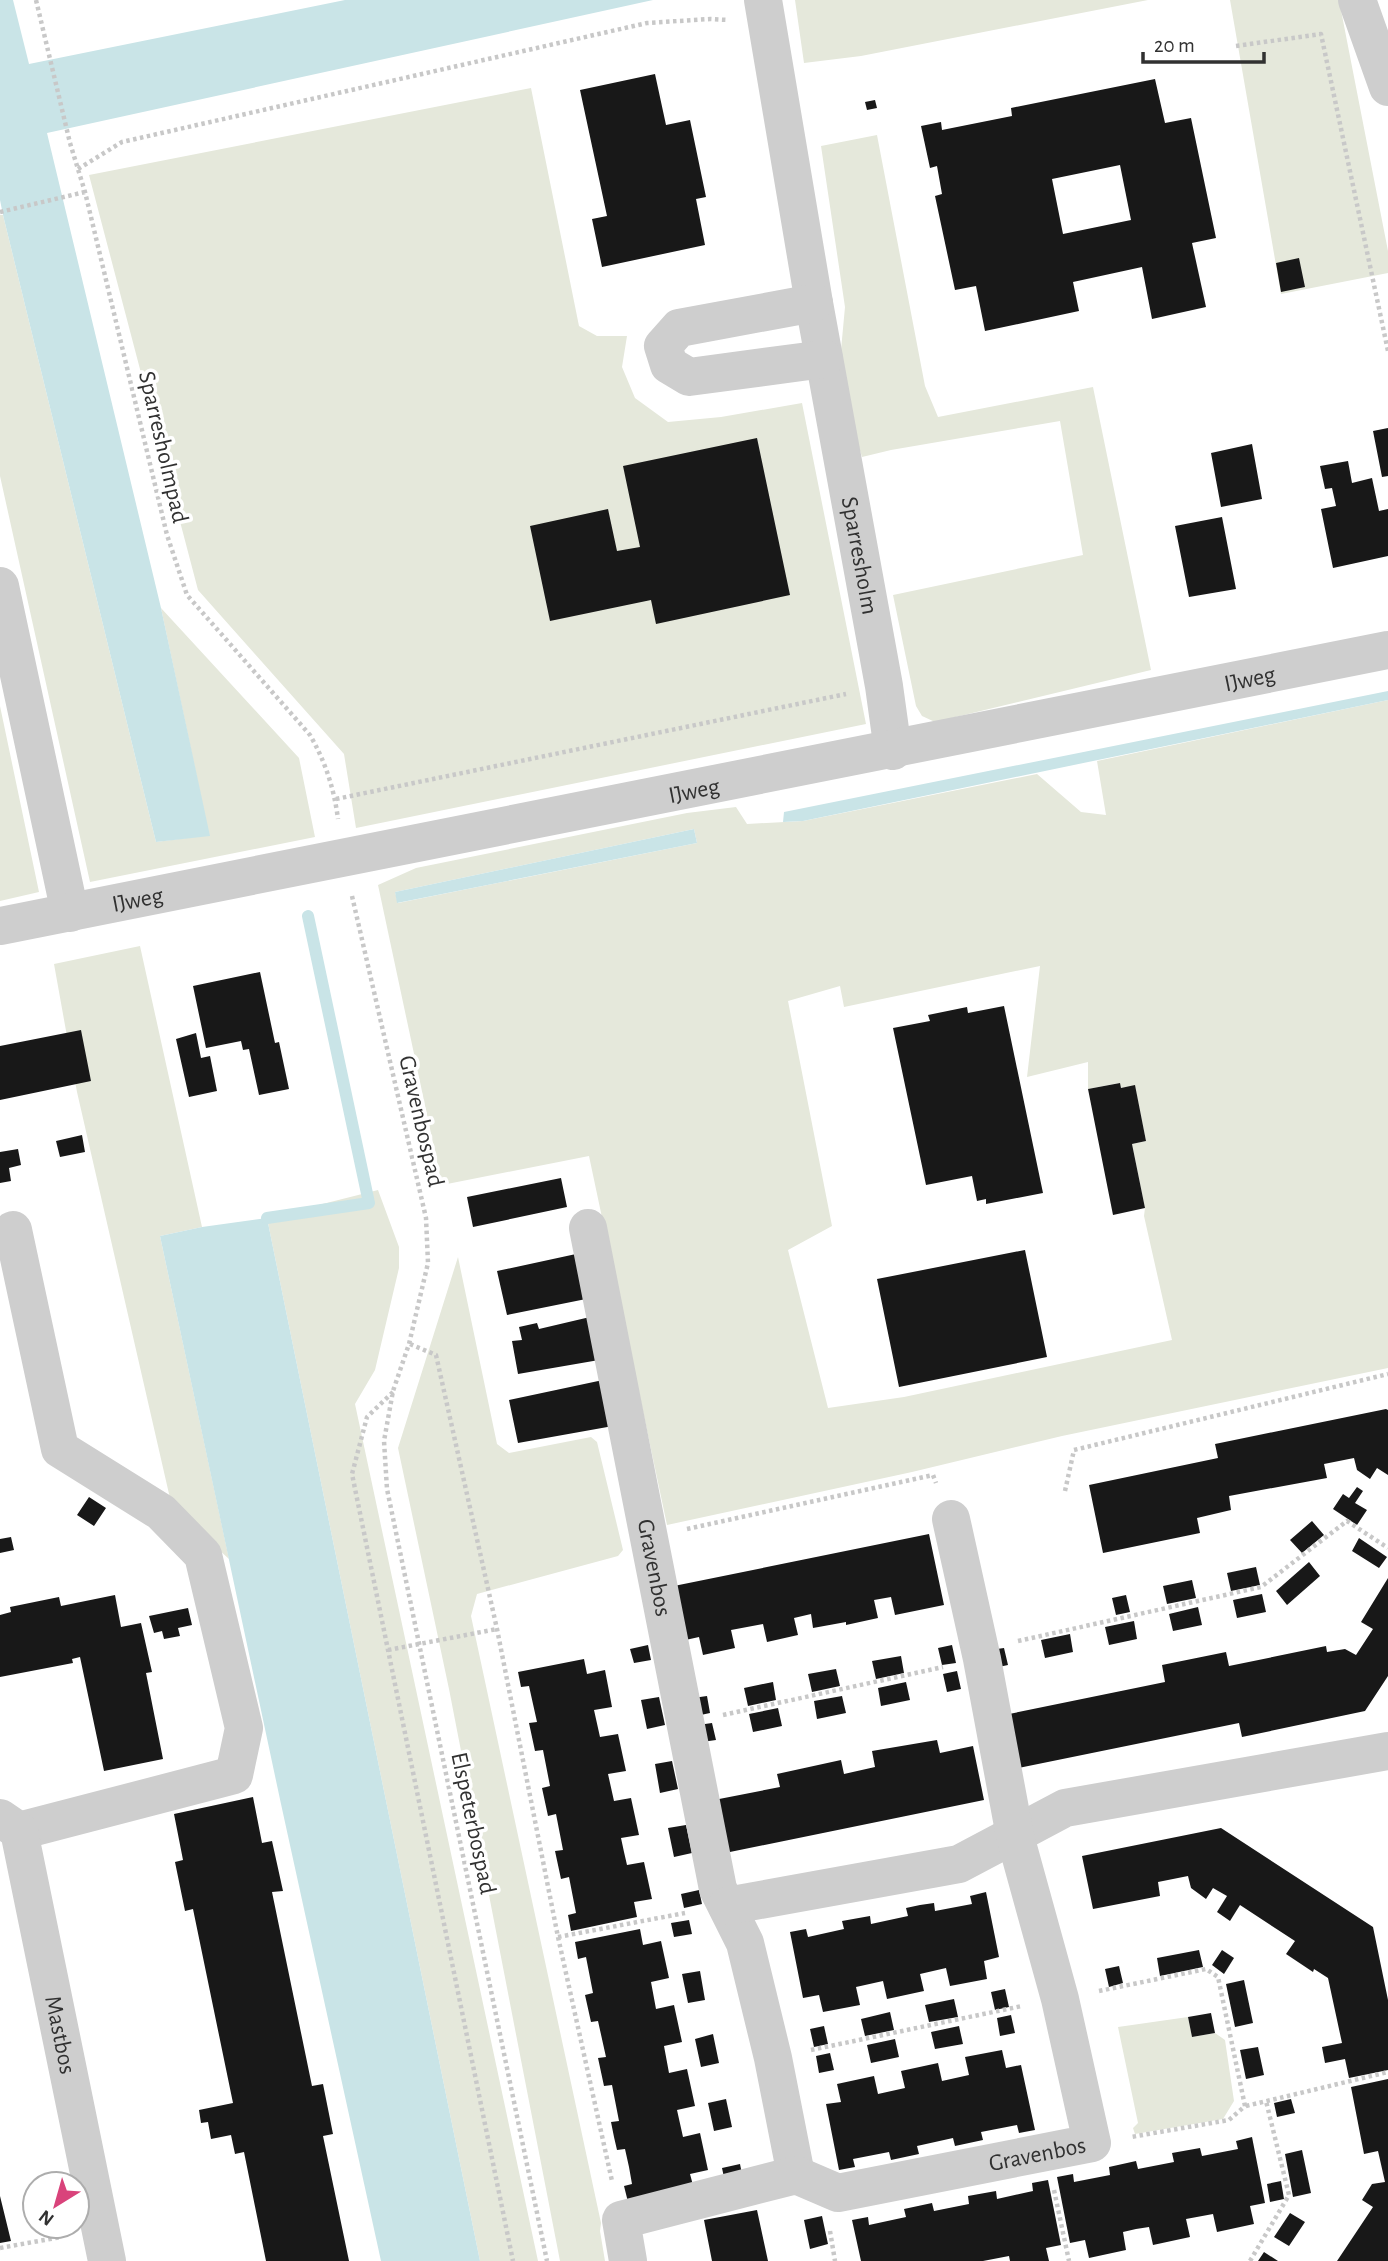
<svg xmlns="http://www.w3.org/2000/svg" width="1388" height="2261" font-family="'Alegreya Sans',sans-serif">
<rect width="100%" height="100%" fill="#fff"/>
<path fill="#e5e8db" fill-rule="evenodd" d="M 795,0 L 1148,0 L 861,56 L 804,63 Z
M 1230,0 L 1339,0 L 1388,251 L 1388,273 L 1281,294 Z
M 531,88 L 579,326 L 597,336 L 627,336 L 622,367 L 635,398 L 668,422 L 721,417 L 802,403 L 866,724 L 356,828 L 344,754 L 198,590 L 89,175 Z
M 877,135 L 925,386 L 938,417 L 1093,387 L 1151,670 L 935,722 L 922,716 L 916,706 L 893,595 L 1083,555 L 1060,421 L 891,450 L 862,457 L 838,382 L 845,307 L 821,146 Z
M 0,215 L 3,215 L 156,842 L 209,835 L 161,608 L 299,758 L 315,837 L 90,882 L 0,476 Z
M 1388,700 L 1388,1368 L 1062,1436 L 912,1472 L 667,1525 L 589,1156 L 442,1185 L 378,885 L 416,868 L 687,813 L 736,807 L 747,824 L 803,821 L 1037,774 L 1081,812 L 1106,815 L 1097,761 ZM 694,829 L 697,843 L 398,903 L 395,892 ZM 1040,966 L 1027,1077 L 1088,1062 L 1088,1089 L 1119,1083 L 1121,1088 L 1135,1086 L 1146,1141 L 1132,1144 L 1145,1208 L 1144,1216 L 1172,1340 L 904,1397 L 828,1408 L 788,1250 L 832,1226 L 788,1001 L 840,986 L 844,1007 Z
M 0,706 L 39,892 L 0,901 Z
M 140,946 L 202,1227 L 160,1236 L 229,1559 L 172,1507 L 77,1092 L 54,964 Z
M 378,1190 L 399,1247 L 399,1268 L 375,1370 L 355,1404 L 538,2261 L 480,2261 L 267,1218 Z
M 458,1257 L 497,1444 L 509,1453 L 591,1437 L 597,1442 L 623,1550 L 618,1556 L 477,1594 L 471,1616 L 601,2223 L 600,2231 L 605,2261 L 560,2261 L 449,1689 L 398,1448 Z
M 1188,2017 L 1192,2037 L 1215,2033 L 1225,2040 L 1234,2101 L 1223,2119 L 1135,2134 L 1133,2128 L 1138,2123 L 1118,2027 Z"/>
<path fill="#c9e4e7" d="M 0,0 L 13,0 L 29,64 L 345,0 L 653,0 L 47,133 L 161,608 L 210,836 L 156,842 L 3,215 L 0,200 Z
M 1388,691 L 1388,700 L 803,821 L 783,822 L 784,812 Z
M 694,829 L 697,843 L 397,903 L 395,892 Z
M 267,1218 L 480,2261 L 381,2261 L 281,1804 L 160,1236 L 202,1227 Z"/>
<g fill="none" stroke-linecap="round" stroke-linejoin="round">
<path stroke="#c9e4e7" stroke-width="12" d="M 267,1218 L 369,1203 L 308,916"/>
</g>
<path fill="#181818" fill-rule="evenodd" d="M 655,74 L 666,125 L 690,120 L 706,197 L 696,199 L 705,245 L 602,267 L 592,219 L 607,216 L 580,90 Z
M 1155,79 L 1165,123 L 1191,118 L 1216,238 L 1192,243 L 1206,307 L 1152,319 L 1142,267 L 1073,282 L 1079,311 L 985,331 L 976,286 L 955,290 L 935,196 L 942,194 L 937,166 L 930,168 L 921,126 L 941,122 L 942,130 L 1012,116 L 1011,108 ZM 1120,165 L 1131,220 L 1063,234 L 1052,179 Z
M 875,100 L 877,108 L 867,110 L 865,102 Z
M 1299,258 L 1305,287 L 1281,292 L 1276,263 Z
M 1388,428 L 1388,476 L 1382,477 L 1373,431 Z
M 757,438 L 790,595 L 656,624 L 651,600 L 550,621 L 530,526 L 608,509 L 617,551 L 640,547 L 623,466 Z
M 1252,444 L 1262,499 L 1221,507 L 1211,453 Z
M 1348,461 L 1352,483 L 1372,478 L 1379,511 L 1388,509 L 1388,556 L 1333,568 L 1321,509 L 1336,506 L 1332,488 L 1325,489 L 1320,466 Z
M 1222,517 L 1236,589 L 1189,597 L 1175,526 Z
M 260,972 L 275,1043 L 279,1042 L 289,1089 L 259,1095 L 249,1049 L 243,1050 L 241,1041 L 206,1048 L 193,986 Z
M 1004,1006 L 1043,1193 L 986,1204 L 986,1199 L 977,1201 L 972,1176 L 926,1185 L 893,1028 L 930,1021 L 928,1015 L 967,1007 L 968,1013 Z
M 81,1030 L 91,1081 L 0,1100 L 0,1046 Z
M 196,1033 L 201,1058 L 210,1056 L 217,1091 L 189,1097 L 176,1039 Z
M 1120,1083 L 1121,1088 L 1135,1085 L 1146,1141 L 1132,1144 L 1145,1208 L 1113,1215 L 1088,1089 Z
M 82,1135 L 85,1152 L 60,1157 L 56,1141 Z
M 18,1149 L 21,1165 L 9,1168 L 11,1181 L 0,1183 L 0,1152 Z
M 561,1178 L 567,1207 L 473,1227 L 467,1197 Z
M 1025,1250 L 1047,1357 L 899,1387 L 877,1279 Z
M 576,1254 L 586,1299 L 507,1315 L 497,1271 Z
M 590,1317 L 599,1360 L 518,1374 L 512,1341 L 522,1340 L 519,1327 L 537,1323 L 539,1329 Z
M 603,1380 L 613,1426 L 518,1443 L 509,1400 Z
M 1386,1409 L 1388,1410 L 1388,1475 L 1377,1468 L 1370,1479 L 1357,1470 L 1354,1458 L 1324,1464 L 1327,1478 L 1229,1496 L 1231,1510 L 1197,1518 L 1200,1533 L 1103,1553 L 1089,1485 L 1218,1458 L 1215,1444 Z
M 1357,1487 L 1363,1491 L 1355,1503 L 1367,1510 L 1357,1525 L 1333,1509 L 1343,1494 L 1349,1498 Z
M 89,1497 L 106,1508 L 94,1526 L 77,1515 Z
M 1312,1521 L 1324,1535 L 1302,1553 L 1290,1540 Z
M 929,1534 L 944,1605 L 895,1615 L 891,1597 L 874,1600 L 878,1618 L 846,1625 L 846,1622 L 813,1628 L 811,1614 L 794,1618 L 798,1635 L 767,1642 L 763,1624 L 731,1630 L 735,1648 L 703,1655 L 699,1637 L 681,1641 L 669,1587 Z
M 11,1537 L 14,1550 L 0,1553 L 0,1539 Z
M 1359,1538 L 1387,1557 L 1379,1568 L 1352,1551 Z
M 1309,1562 L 1320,1576 L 1287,1605 L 1276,1591 Z
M 1256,1567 L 1260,1585 L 1231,1591 L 1227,1573 Z
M 1388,1578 L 1388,1676 L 1365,1711 L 1242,1737 L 1239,1723 L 1014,1769 L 1004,1715 L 1165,1682 L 1162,1665 L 1226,1652 L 1229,1666 L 1326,1646 L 1327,1652 L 1345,1649 L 1356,1655 L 1373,1629 L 1361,1622 Z
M 1192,1580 L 1196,1598 L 1167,1604 L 1163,1586 Z
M 1262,1594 L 1266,1612 L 1237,1618 L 1233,1600 Z
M 115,1595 L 121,1627 L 141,1623 L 152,1672 L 146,1673 L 163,1759 L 104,1771 L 80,1657 L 72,1659 L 73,1663 L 0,1677 L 0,1615 L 11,1612 L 10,1607 L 59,1597 L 61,1606 Z
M 1126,1595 L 1130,1612 L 1116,1615 L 1112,1598 Z
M 1198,1607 L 1202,1625 L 1173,1631 L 1169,1614 Z
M 188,1608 L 192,1625 L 178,1628 L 180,1636 L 164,1639 L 162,1631 L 154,1633 L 149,1616 Z
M 1134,1621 L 1137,1639 L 1109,1645 L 1105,1627 Z
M 1070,1634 L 1073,1652 L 1045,1658 L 1041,1640 Z
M 648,1645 L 651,1660 L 634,1663 L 630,1649 Z
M 952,1645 L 956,1663 L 942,1665 L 938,1648 Z
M 1004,1648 L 1008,1665 L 994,1668 L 990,1650 Z
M 901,1656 L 904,1673 L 876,1679 L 872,1661 Z
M 584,1659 L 587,1674 L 605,1670 L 612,1707 L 594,1710 L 600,1737 L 618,1734 L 626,1771 L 608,1774 L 614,1801 L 631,1798 L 639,1835 L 621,1838 L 624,1852 L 627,1865 L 644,1862 L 652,1899 L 634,1902 L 637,1917 L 571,1931 L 568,1915 L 576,1913 L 569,1877 L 561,1879 L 555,1851 L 563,1850 L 556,1814 L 548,1816 L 542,1788 L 550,1786 L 543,1750 L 535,1751 L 529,1723 L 537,1722 L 529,1686 L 521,1687 L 518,1672 Z
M 836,1669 L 840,1686 L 812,1692 L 808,1674 Z
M 957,1671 L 961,1689 L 947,1692 L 943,1674 Z
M 773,1682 L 776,1700 L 748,1706 L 744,1688 Z
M 906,1682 L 910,1700 L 881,1706 L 878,1688 Z
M 707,1696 L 710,1713 L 696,1716 L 693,1698 Z
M 842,1696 L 846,1713 L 817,1719 L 814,1701 Z
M 659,1697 L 665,1725 L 647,1729 L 641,1700 Z
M 778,1708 L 782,1726 L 753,1732 L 749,1714 Z
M 712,1723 L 716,1740 L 702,1742 L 698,1725 Z
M 937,1740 L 940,1753 L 973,1746 L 984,1800 L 725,1853 L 714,1800 L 780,1787 L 777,1774 L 841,1760 L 844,1774 L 875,1767 L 872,1751 Z
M 672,1761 L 678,1789 L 660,1793 L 655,1764 Z
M 253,1797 L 262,1843 L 272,1841 L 283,1891 L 272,1892 L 312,2086 L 323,2084 L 333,2134 L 323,2136 L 349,2261 L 266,2261 L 244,2152 L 235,2154 L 231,2135 L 211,2139 L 208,2122 L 201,2123 L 199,2110 L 233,2103 L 193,1909 L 185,1911 L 175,1862 L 183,1860 L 174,1814 Z
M 686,1825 L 692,1853 L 674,1857 L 668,1828 Z
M 1221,1828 L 1373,1927 L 1388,2000 L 1388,2070 L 1349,2078 L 1345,2059 L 1325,2063 L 1322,2047 L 1342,2043 L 1328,1978 L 1314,1969 L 1313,1972 L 1286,1954 L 1295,1941 L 1240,1905 L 1230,1921 L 1217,1912 L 1227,1896 L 1213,1888 L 1206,1899 L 1191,1888 L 1188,1876 L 1158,1882 L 1160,1896 L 1093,1909 L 1082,1856 Z
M 699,1890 L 702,1904 L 684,1908 L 681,1894 Z
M 986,1892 L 999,1957 L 984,1961 L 987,1979 L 950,1986 L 946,1968 L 920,1974 L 924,1991 L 887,1999 L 883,1981 L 856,1987 L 860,2005 L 823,2012 L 819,1995 L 803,1998 L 790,1932 L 806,1929 L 808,1937 L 844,1929 L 842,1921 L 870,1916 L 871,1924 L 908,1916 L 906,1908 L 920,1905 L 934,1903 L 935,1911 L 972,1904 L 970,1896 Z
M 689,1920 L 692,1934 L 674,1937 L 671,1923 Z
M 640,1929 L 643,1945 L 661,1941 L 669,1978 L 651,1982 L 656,2009 L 674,2005 L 682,2042 L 664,2046 L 669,2073 L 687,2069 L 695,2106 L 677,2110 L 683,2137 L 700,2133 L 708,2170 L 690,2174 L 694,2189 L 628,2202 L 624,2186 L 632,2184 L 629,2167 L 625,2149 L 617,2150 L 614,2137 L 611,2122 L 619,2121 L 612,2085 L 604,2086 L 598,2058 L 606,2057 L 598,2021 L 591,2022 L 585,1995 L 593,1993 L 586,1957 L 578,1959 L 575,1942 Z
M 1199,1950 L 1203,1967 L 1160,1976 L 1157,1958 Z
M 1222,1950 L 1234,1958 L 1224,1974 L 1212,1965 Z
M 1119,1966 L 1123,1983 L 1109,1987 L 1105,1969 Z
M 700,1971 L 705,2000 L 688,2003 L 682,1974 Z
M 1244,1980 L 1253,2023 L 1235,2027 L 1226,1984 Z
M 1005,1989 L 1009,2007 L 995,2010 L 991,1992 Z
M 954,1999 L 958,2017 L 929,2022 L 925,2005 Z
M 890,2012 L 894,2030 L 865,2036 L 861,2019 Z
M 1211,2013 L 1215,2033 L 1192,2037 L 1188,2017 Z
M 1011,2015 L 1015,2033 L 1000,2036 L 997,2018 Z
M 824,2026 L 828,2044 L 814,2047 L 810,2029 Z
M 959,2026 L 963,2044 L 935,2049 L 931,2032 Z
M 713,2034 L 719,2063 L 701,2067 L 695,2039 Z
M 895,2039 L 899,2057 L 871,2063 L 867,2045 Z
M 1258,2047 L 1264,2075 L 1246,2079 L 1240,2050 Z
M 1002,2050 L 1006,2068 L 1021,2065 L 1035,2130 L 1019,2133 L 1017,2125 L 981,2132 L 983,2140 L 955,2146 L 953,2138 L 917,2146 L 919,2154 L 891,2160 L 889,2152 L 853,2159 L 855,2167 L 839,2170 L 826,2104 L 841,2102 L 837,2084 L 874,2076 L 878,2094 L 905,2088 L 901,2071 L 938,2063 L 942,2081 L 969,2075 L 965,2057 Z
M 830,2053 L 834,2070 L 819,2073 L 816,2056 Z
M 1388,2079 L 1388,2261 L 1337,2261 L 1373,2207 L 1362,2200 L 1372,2184 L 1385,2182 L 1378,2151 L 1364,2154 L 1351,2087 Z
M 726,2099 L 732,2127 L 714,2131 L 708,2103 Z
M 1291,2099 L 1295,2113 L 1277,2117 L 1274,2103 Z
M 1252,2137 L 1265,2203 L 1250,2206 L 1254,2224 L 1217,2232 L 1213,2214 L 1186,2219 L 1190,2237 L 1153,2245 L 1149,2227 L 1136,2229 L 1123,2232 L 1126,2250 L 1089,2258 L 1085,2240 L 1070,2243 L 1057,2177 L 1073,2174 L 1074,2182 L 1110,2175 L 1109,2167 L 1136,2161 L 1138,2169 L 1174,2162 L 1172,2153 L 1200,2148 L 1202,2156 L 1238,2149 L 1236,2141 Z
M 1302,2150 L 1311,2193 L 1293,2197 L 1285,2154 Z
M 740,2164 L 743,2179 L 725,2182 L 722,2168 Z
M 1048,2180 L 1061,2245 L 1046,2248 L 1049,2261 L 1010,2261 L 1009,2256 L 983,2261 L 861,2261 L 852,2220 L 868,2217 L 869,2225 L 906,2217 L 904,2209 L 932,2203 L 934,2211 L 969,2204 L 968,2196 L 996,2191 L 997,2199 L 1033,2191 L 1032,2183 Z
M 1281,2181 L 1284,2199 L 1270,2202 L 1267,2184 Z
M 0,2196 L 11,2241 L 0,2243 Z
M 757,2210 L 768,2261 L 712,2261 L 704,2220 Z
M 1290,2213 L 1305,2222 L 1289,2246 L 1274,2237 Z
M 822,2216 L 828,2244 L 810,2249 L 804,2220 Z
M 1264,2252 L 1278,2261 L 1258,2261 Z"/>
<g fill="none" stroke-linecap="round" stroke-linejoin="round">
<path stroke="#c8c8c8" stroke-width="4.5" stroke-dasharray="3.5 3.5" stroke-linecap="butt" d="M 36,0 L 70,143 L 85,192 L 167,535 L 187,595 L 310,735 C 325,761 334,788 338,819
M 1236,46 L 1321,34 L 1388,351
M 78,169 L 122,142 L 647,23 L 710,19 L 728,20
M 0,212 L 85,192
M 336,799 L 846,694
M 352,896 L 426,1218 L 428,1263 L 409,1344 L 393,1391 L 384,1441 L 387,1489 L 547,2261
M 410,1344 L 436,1355 L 497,1629 L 558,1937 L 612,2181
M 393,1392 L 367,1417 L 352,1474 L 513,2261
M 1065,1491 L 1074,1450 L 1388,1374
M 687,1529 L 933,1475 L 936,1483
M 1018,1641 L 1261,1587 L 1347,1521 L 1388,1548
M 388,1650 L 497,1629
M 723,1715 L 943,1667
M 558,1937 L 685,1913
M 1099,1991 L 1206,1969 L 1218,1977 L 1245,2106 L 1229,2120 L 1131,2137
M 811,2050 L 1022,2006
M 1246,2106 L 1388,2072
M 1054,2190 L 1069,2261
M 830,2231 L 835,2261
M 0,2248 L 61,2237
M 1250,2261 L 1289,2195 L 1266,2101"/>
<g stroke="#cecece" stroke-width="38">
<path id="s1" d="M 763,0 L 814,303 L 884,686 L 893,751"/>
<path d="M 1357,0 L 1388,87"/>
<path d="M 814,303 L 679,328 L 663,346 L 669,365 L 689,377 L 824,359"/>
<path d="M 0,586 L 70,913"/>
<path id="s2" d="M 0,926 C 463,836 926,746 1388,650"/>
<path id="s3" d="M 588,1228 L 718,1889 L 745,1943 L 773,2058 L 796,2175"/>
<path d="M 13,1230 L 60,1449 L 161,1512 L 203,1555 L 244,1728 L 234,1775 L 19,1831"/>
<path id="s4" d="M 0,1818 L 19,1831 L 107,2261"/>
<path d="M 727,1906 L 959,1864 L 1065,1808 L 1388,1751"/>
<path id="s5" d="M 628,2261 L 621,2220 L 796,2175 L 838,2193 L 1092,2143 L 1060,1999 L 1015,1836 L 982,1659 L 951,1519"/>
</g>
</g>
<g text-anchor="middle" stroke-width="7" stroke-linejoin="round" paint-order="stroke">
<g font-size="24" fill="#313131" stroke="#fff">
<text transform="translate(164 447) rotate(77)" y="8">Sparresholmpad</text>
<text dy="8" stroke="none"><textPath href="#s1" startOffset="564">Sparresholm</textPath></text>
<text dy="8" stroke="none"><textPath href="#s2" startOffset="1274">IJweg</textPath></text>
<text dy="8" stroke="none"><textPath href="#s2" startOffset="707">IJweg</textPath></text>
<text dy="8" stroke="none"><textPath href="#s2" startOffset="140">IJweg</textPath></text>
<text transform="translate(422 1121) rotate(77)" y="8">Gravenbospad</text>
<text dy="8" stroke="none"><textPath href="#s3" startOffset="346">Gravenbos</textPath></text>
<text transform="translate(474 1823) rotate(78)" y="8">Elspeterbospad</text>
<text dy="8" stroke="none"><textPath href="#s4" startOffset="231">Mastbos</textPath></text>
<text dy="8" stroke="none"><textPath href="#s5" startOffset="471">Gravenbos</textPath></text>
</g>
</g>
<g transform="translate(56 2205) rotate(217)"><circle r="33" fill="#ffffff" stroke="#adadad" stroke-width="2"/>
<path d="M0-5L12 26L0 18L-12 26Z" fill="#d9437b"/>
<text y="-10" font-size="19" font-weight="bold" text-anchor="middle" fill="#313131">N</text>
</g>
<path d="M1143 52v10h121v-10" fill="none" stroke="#313131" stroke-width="3.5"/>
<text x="1154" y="52" font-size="21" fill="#313131" stroke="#ffffff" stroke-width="5" paint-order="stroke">20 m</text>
</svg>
